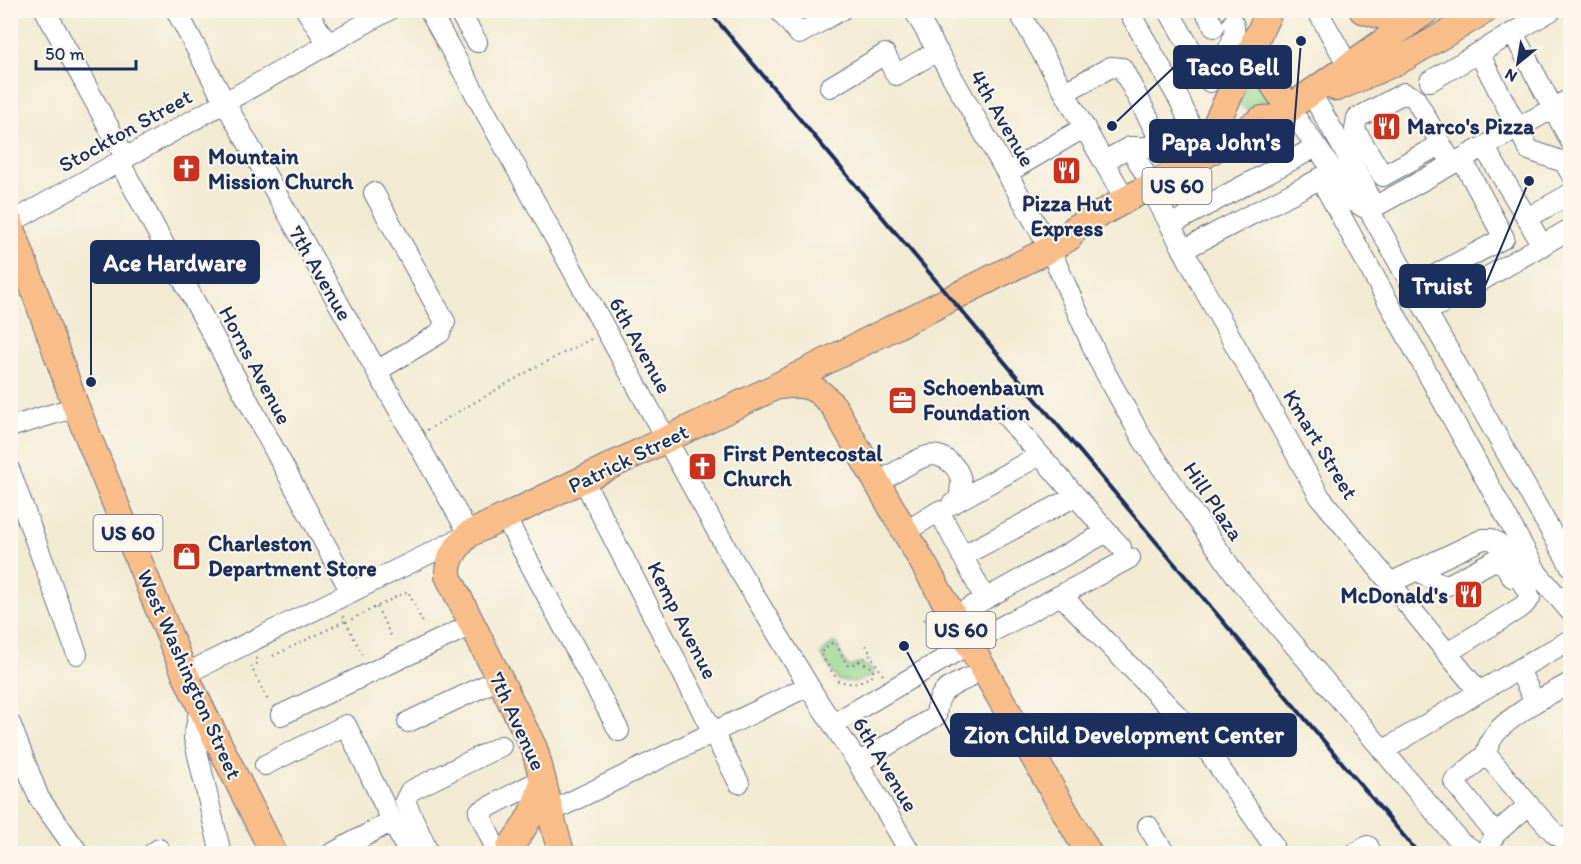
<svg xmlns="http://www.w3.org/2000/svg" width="1581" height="864" font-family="Itim,sans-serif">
<rect width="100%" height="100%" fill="#fbf7ec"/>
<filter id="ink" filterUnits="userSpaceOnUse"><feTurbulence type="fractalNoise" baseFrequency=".0167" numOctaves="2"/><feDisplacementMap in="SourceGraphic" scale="12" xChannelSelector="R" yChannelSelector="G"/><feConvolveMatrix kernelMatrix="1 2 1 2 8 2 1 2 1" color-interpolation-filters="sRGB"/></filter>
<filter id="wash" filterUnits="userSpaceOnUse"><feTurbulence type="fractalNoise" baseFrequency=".008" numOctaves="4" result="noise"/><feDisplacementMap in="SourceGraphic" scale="24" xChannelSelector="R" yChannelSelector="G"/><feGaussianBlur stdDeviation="1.35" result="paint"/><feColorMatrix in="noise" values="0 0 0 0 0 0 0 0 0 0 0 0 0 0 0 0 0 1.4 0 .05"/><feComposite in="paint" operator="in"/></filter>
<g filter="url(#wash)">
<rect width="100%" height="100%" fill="#f2ead1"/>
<path fill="#94d48b" stroke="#588274" stroke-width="1.5" d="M 1251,76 L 1256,77 L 1268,96 C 1263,108 1249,115 1239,103 Z
M 833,643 L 836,644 L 846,665 L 850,667 L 860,663 L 872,669 L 872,676 L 856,682 L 838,680 L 821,654 Z"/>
</g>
<g filter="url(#ink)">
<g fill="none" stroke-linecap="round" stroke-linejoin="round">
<defs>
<path id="minor" d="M 45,10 L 125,157
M 176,10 L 224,101 L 469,534 L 185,674
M 306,10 L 328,44
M 429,10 L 733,560 L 819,703 L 858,763 L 911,854
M 458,10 L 477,42
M 779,10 L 799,34 L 841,10
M 914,10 L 1050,249 L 1099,361 L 1143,440 L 1237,577 L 1461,843 L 1480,854
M 1018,10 L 1126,201
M 1128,10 L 1180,101 L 1204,156
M 1168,10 L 1210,82 C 1217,69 1240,37 1233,23
M 1205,10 L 1214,27
M 1317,10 L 1349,67
M 1513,33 L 1570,140
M 1479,53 L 1529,150 L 1564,162 L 1570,172
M 1430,81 L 1552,10
M 830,87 L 885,54 L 896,75 L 937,51
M 1065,92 L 1111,67 L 1122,68 L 1158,136 L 1158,140 L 1150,147 L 1130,147 L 1104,161
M 1570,99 L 1369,210 L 1570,565
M 1290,109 L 1356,203 L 1369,210 L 1370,200 L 1365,186 L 1311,93
M 1441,144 L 1383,176 L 1355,130 L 1357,118 L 1404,93 L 1415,98 L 1452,164
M 1130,147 L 1152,186
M 1484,147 L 1527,218
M 119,161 L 351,592
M 1007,173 L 1085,127
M 1320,178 L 1538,574 L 1570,611
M 374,193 L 445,322 L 440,333 L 377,371
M 1156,198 L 1206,293 L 1320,497 L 1479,692
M 10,223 L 389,10
M 1170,225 L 1316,147
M 1542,246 L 1527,218 L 1570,194
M 1183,250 L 1331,173
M 1451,298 L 1437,274 L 1504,238 L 1462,159
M 1439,305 L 1570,229
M 10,427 L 76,407
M 10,471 L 77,654
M 583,479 L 739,783
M 877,483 C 890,476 913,460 927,456 C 942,452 959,466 961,481 C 961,487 960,494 959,500
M 952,504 L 1040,455
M 505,517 L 619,731
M 905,532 L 939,511 L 985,599 L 954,617
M 1107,532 L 1121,547
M 962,556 L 1076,496
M 1417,570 L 1437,582 L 1448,585 L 1495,560 L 1505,565 L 1512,577
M 1390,583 L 1483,539 L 1491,539 L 1498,543 L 1528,592 L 1530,598 L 1523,606 L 1447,653
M 1061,595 L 1199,738 L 1273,845 L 1274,854
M 985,599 L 1107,532 L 1007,417
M 1535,702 L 1570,683
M 200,706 L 194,738 L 221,854
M 281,715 L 471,625
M 408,722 L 499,679
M 10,723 L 39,798 L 79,854
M 833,724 L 969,644 L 1130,558
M 1383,751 L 1479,692 L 1570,640
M 1486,754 C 1491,728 1515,717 1535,702 L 1519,670
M 858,763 L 936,716 C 938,690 946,689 968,678
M 265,765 L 346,725 L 392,821 L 331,854
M 550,812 L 808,686
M 392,821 L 409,854
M 1148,826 L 1165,854
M 1495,834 L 1454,782 L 1486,754 L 1529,805
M 1490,845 L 1495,834 L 1529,805 L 1555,834 L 1570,843
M 497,852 L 479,812 L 544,778
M 152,854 L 159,849 L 161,854
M 429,854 L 405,801 L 410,791 L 501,746
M 1354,854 L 1368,846 L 1372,854"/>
<path id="major" d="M 1362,10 L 1389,18 L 1420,13
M 1255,39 L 1260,65 L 1290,109
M 1337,88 L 1399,61 L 1486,10
M 1266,132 L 1275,118 L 1428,10
M 1204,156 L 1212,132 L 1270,10
M 10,223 L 76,407 L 185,674 L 200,706 L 274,854
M 781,386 C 807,382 817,387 834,407 L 1089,854
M 510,847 C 526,826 537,807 543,781
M 562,854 C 550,819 545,783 534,748 L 448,576 C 447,557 457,547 469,534 L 773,388 L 1050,249 L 1069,238 L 1075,228 L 1204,156 L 1262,119 L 1275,118"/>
</defs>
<use href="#minor" stroke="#667086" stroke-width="22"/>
<use href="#major" stroke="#667086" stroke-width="28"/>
<path stroke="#667086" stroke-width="2" stroke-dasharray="1.5 4.5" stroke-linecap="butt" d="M 427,430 L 536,367 L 593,338
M 377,607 L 392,638
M 343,616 L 362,654
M 924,620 L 932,617
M 346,622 L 408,591 L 423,623
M 934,638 L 942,634
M 873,654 L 871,655 L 884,677
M 273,656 L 345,621
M 256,658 L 258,663 L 251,667 L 269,703
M 859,661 L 873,668 L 873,676 L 854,684 L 838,681 L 820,653 L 832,643 L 836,643 L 847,665 C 854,666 864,658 871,655 L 866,645"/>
<use href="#minor" stroke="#fff" stroke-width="20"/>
<use href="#major" stroke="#f8bd89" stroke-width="26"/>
<path stroke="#1b2f5e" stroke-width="4" d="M 708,10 L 1419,854"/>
</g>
</g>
<defs>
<symbol id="restaurant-square" viewBox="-11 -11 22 22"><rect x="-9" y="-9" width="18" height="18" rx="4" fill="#c8321e" stroke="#fbf7ec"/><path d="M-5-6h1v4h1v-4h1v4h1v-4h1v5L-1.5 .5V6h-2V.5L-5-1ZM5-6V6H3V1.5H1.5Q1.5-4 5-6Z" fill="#fff"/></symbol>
<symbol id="church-square" viewBox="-11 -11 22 22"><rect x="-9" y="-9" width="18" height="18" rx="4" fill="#c8321e" stroke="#fbf7ec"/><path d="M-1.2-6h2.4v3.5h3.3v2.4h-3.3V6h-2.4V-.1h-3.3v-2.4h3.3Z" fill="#fff"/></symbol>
<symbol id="office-square" viewBox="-11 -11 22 22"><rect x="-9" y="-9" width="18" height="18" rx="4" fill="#c8321e" stroke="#fbf7ec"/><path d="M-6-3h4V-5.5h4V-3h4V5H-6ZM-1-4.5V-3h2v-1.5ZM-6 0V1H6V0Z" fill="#fff"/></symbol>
<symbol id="shop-square" viewBox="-11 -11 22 22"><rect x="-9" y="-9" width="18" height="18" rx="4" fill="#c8321e" stroke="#fbf7ec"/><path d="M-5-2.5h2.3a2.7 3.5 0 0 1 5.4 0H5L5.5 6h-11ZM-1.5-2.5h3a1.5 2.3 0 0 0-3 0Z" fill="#fff"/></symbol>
</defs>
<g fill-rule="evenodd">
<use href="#restaurant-square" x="1370" y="110" width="33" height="33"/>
<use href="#church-square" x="170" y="152" width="33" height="33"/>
<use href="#restaurant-square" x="1050" y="154" width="33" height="33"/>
<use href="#office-square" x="886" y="384" width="33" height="33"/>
<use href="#church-square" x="686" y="450" width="33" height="33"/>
<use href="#shop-square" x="170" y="540" width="33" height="33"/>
<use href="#restaurant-square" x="1452" y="578" width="33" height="33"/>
</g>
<g text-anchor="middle" stroke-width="4.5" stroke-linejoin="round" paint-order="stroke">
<g fill="#fbf7ec" stroke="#5e6b89" stroke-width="1.5">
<rect x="1142.5" y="168" width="69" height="36" rx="4.5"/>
<rect x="93.5" y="515" width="69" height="36" rx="4.5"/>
<rect x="926.5" y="612" width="69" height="36" rx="4.5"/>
</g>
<g font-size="21" font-weight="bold" fill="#1b2f5e">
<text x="1177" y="193">US 60</text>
<text x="128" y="540">US 60</text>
<text x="961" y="637">US 60</text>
</g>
<g font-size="22" fill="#1b2f5e" stroke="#fbf7ec">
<text transform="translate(1003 118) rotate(60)" y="8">4th Avenue</text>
<text transform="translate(125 130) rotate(-29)" y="8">Stockton Street</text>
<text transform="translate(321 273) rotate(60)" y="8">7th Avenue</text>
<text transform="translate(641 345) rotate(61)" y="8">6th Avenue</text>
<text transform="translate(256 365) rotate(62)" y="8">Horns Avenue</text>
<text transform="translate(1321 444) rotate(59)" y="8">Kmart Street</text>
<text transform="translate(628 458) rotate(-26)" y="8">Patrick Street</text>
<text transform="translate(1214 501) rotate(56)" y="8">Hill Plaza</text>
<text transform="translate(683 620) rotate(63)" y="8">Kemp Avenue</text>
<text transform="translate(190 674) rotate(66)" y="8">West Washington Street</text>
<text transform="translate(518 721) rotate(65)" y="8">7th Avenue</text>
<text transform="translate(886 764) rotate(59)" y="8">6th Avenue</text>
</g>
<g font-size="22" font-weight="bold" fill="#1b2f5e" stroke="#fbf7ec" text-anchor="start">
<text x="1407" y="134">Marco's Pizza</text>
<text x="208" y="164">Mountain<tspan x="208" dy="25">Mission Church</tspan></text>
<text x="1067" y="211" text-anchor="middle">Pizza Hut<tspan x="1067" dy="25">Express</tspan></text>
<text x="923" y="395">Schoenbaum<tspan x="923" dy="25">Foundation</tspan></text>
<text x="723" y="461">First Pentecostal<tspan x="723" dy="25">Church</tspan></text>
<text x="208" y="551">Charleston<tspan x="208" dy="25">Department Store</tspan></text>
<text x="1448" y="603" text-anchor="end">McDonald's</text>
</g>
</g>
<path fill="none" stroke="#1b2f5e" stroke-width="2" d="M1112 126L1174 67M1301 41L1293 141M91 382L91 262M1529 181L1485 286M904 646L951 735"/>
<g fill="#1b2f5e" stroke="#fbf7ec" stroke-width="2">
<circle cx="1112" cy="126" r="6"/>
<circle cx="1301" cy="41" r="6"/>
<circle cx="91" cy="382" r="6"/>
<circle cx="1529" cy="181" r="6"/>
<circle cx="904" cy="646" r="6"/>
</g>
<g fill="#1b2f5e" stroke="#1b2f5e" stroke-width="2">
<rect x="1174" y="46" width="117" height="42" rx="6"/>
<rect x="1150" y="120" width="143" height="42" rx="6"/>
<rect x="91" y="241" width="168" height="42" rx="6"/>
<rect x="1400" y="265" width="85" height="42" rx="6"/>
<rect x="951" y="714" width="345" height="42" rx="6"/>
</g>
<g font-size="24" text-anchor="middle" font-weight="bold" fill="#fff">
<text x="1233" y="75">Taco Bell</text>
<text x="1221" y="150">Papa John's</text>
<text x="175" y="271">Ace Hardware</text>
<text x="1442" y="294">Truist</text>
<text x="1124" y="743">Zion Child Development Center</text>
</g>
<rect width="1581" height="864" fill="none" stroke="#fbf7ec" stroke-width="36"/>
<g transform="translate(1518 63) rotate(210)" stroke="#fbf7ec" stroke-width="4.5" paint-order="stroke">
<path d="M0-4.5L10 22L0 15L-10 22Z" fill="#1b2f5e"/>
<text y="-9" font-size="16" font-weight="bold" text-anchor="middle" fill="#1b2f5e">N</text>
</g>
<path d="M36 60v9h100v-9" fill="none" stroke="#1b2f5e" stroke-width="3"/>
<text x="45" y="60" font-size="18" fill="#1b2f5e" stroke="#fbf7ec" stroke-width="4.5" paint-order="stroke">50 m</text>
</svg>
